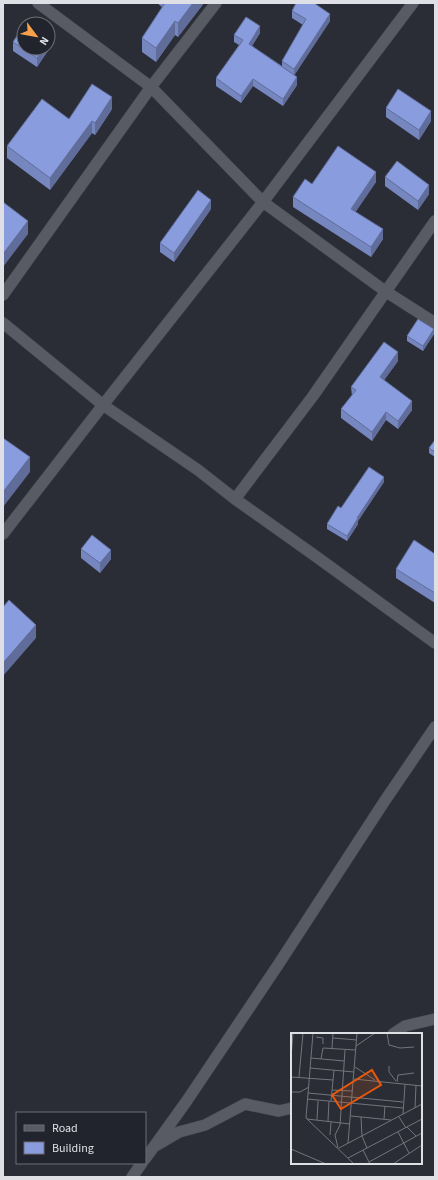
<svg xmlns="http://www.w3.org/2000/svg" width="438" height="1180" font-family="'Source Sans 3',sans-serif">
<rect width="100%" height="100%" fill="#2b2d36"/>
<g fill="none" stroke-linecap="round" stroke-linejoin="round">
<defs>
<path id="minor" d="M 38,3 L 151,87 L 263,202 L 385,291 L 435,323
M 3,295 L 151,87 L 216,3
M 3,323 L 103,405 L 198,470 L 235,499 L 314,555 L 435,643
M 235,499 L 313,396 L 435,221
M 3,534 L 103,405 L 263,202 L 413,3
M 393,1034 L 405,1026 L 435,1019
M 157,1145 L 179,1132 L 205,1125 L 245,1104 L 279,1111 L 292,1108
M 145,1159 L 186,1102 L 278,965 L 384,802 L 435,727
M 132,1177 L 142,1163"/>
</defs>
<use href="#minor" stroke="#484b51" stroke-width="12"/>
<use href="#minor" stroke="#585b64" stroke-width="11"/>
</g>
<path fill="#7686bf" d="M 157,3 L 204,3 L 178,37 L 175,35 L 156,62 L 142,52 L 142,38 L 162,7 Z
M 292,11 L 330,21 L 294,75 L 297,85 L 283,106 L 253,86 L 241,103 L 216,86 L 216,78 L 239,45 L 234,42 L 234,35 L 260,33 L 252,46 L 282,66 L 282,61 L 303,25 L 292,18 Z
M 13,42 L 51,46 L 37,67 L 13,51 Z
M 386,108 L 431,121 L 419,140 L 386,117 Z
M 112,109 L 95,135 L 92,133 L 50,190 L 7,158 L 7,146 L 69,119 Z
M 385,177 L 429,194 L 418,210 L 385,186 Z
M 376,182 L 355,212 L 383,239 L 371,257 L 293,207 L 293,197 L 312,184 Z
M 211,209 L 174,262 L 160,252 L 160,243 Z
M 434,334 L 423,351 L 407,341 L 407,336 Z
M 398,361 L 384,380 L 412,410 L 398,429 L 386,420 L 372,441 L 341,418 L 341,409 L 352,396 L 351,387 Z
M 435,440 L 435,457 L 429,453 L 429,448 Z
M 384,482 L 358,521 L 358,524 L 347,541 L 327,529 L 327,524 L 341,508 Z
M 81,549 L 111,559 L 100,573 L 81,558 Z
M 435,554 L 435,603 L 396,578 L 396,569 Z"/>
<path fill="#606d9b" d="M 193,3 L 204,3 L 178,37 L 178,23 Z
M 330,14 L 330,21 L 294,76 L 294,69 Z
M 175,21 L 175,35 L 156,62 L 156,48 Z
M 260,26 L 260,33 L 249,51 L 249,44 Z
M 51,36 L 51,46 L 37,67 L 37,58 L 44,48 L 48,48 L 48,41 Z
M 297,77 L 297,85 L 283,106 L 283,99 Z
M 253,79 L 253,86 L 241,103 L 241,96 Z
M 112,97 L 112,109 L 95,135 L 95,123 Z
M 431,111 L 431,121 L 419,140 L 419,130 Z
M 92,121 L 92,133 L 50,190 L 50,178 Z
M 376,172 L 376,182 L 351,219 L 351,209 Z
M 429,185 L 429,194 L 418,210 L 418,201 Z
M 211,200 L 211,209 L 174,262 L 174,253 Z
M 28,221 L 28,234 L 3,267 L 3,254 Z
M 383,229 L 383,239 L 371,257 L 371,247 Z
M 434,329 L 434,334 L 423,351 L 423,346 Z
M 398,352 L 398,361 L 380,386 L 380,377 Z
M 412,401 L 412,410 L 398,429 L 398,421 Z
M 386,412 L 386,420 L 372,441 L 372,432 Z
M 30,457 L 30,472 L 3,507 L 3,492 Z
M 384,477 L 384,482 L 358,521 L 358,524 L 347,541 L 347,536 L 357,518 Z
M 111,550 L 111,559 L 100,573 L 100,563 Z
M 36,625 L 36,638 L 3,676 L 3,663 Z"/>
<path fill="#899cde" stroke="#606d9b" d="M 165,3 L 193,3 L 178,23 L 175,21 L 156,48 L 142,38 Z
M 296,3 L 314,3 L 330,14 L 294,69 L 282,61 L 306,19 L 292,11 Z
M 246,17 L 260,26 L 249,44 L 297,77 L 283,99 L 253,79 L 241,96 L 216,78 L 243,40 L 234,35 Z
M 27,20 L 33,24 L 25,24 Z
M 24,25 L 24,48 L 44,48 L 37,58 L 13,42 Z
M 48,34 L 51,36 L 48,41 Z
M 92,84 L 112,97 L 95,123 L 92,121 L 50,178 L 7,146 L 42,99 L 69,119 Z
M 398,89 L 431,111 L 419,130 L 386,108 Z
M 338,146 L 376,172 L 351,209 L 383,229 L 371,247 L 293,197 L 305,179 L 312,184 Z
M 397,161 L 429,185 L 418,201 L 385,177 Z
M 198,190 L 211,200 L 174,253 L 160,243 Z
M 3,202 L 28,221 L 3,254 Z
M 418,319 L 434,329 L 423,346 L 407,336 Z
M 384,342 L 398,352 L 380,377 L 412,401 L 398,421 L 386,412 L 372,432 L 341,409 L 356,390 L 351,387 Z
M 3,438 L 30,457 L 3,492 Z
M 435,440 L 435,452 L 429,448 Z
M 369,467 L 384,477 L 357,518 L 358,518 L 347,536 L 327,524 L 338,506 L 341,508 Z
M 92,535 L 111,550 L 100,563 L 81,549 Z
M 414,540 L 435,554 L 435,593 L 396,569 Z
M 9,600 L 36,625 L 3,663 L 3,607 Z"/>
<g transform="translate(291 1033)">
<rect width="131" height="131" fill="#2b2d36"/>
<path fill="none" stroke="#73757c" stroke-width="1" d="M 22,0 L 15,85 L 63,131M 96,0 L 98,12 L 109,15 L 123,14M 25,4 L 32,5 L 32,11M 42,5 L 66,7M 65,13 L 84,0M 41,15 L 42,0M 0,25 L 2,0M 20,25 L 53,28M 30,26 L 32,15 L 65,17M 98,33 L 98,39 L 105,48M 64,34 L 84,47M 19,35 L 63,39M 0,44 L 42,47M 8,44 L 12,0M 63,46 L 131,53M 106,49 L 107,42 L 123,40M 41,57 L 62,58M 0,59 L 9,59 L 18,54M 17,60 L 112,69M 16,66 L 112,75M 40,68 L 43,37M 124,75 L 125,52M 112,81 L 114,52M 60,83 L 100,87M 70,84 L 71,103 L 76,115M 108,84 L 115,95M 16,86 L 59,91M 93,86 L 94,73M 26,87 L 27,68M 37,88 L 38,68M 116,94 L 125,103M 107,99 L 118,120M 39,102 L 40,89M 57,110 L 66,0M 47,115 L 44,102 L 49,92 L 54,17M 48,115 L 131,71M 0,116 L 35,131M 72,117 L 79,131M 57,125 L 131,86M 78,129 L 131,100M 102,131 L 131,112"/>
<path fill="#e8590c" fill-opacity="0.15" stroke="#e8590c" stroke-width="2" d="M 81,37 L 90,52 L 50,76 L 41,62 Z"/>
<rect width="131" height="131" fill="none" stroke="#dee0e6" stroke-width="2"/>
</g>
<rect width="438" height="1180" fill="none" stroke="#dee0e6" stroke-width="8"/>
<rect x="16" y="1112" width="130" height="52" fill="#21242c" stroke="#6d6f76"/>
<rect x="24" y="1125" width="20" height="6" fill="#585b64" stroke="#6d6f76"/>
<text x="52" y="1132" font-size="12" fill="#dee0e6">Road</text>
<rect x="24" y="1142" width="20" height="12" fill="#899cde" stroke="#6d6f76"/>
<text x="52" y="1152" font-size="12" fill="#dee0e6">Building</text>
<g transform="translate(36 36) rotate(122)"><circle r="19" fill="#21242c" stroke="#6d6f76"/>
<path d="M0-3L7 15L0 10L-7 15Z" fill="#f8a04b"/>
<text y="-6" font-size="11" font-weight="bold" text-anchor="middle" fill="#dee0e6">N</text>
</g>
</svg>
